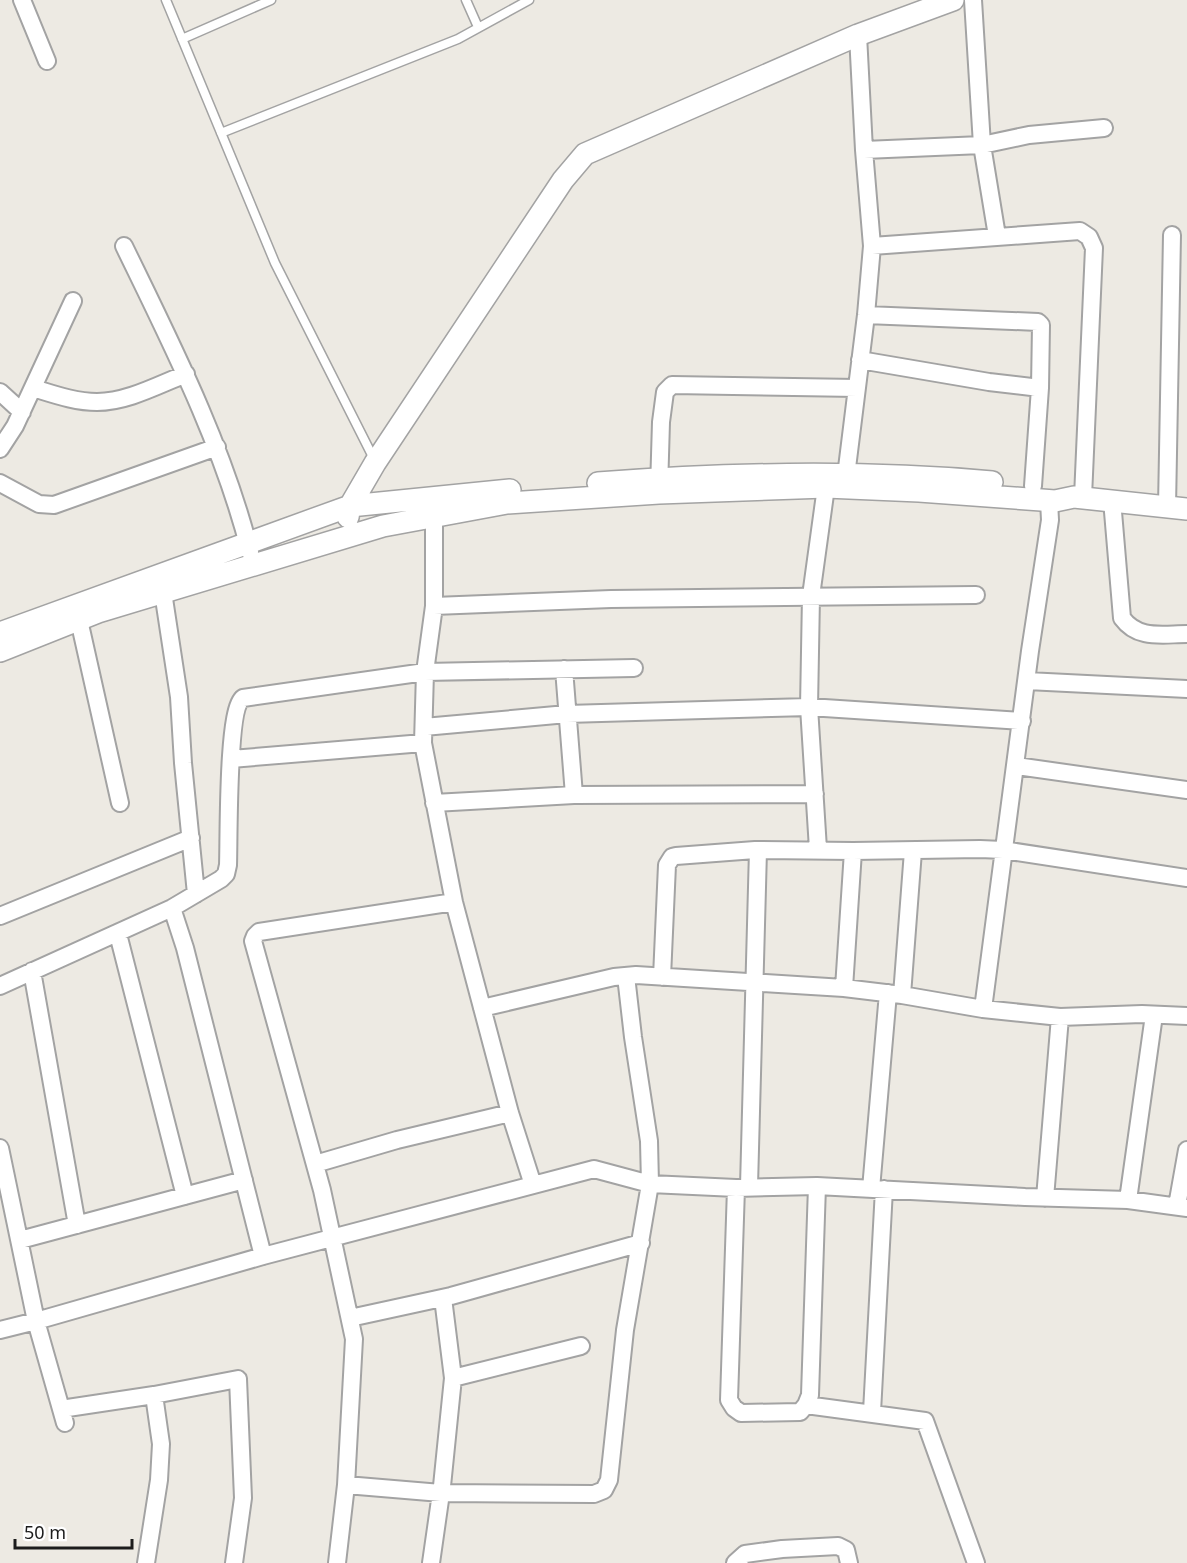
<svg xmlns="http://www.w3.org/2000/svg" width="1187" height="1563" font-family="'Noto Sans',sans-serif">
<rect width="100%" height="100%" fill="#edeae3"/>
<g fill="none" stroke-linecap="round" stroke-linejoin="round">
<defs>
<path id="service" d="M 166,0 L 275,263 L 375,461
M 466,0 L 478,27
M 182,39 L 271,0
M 221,133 L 458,39 L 529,0"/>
<path id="minor" d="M 22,0 L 47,61
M 973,0 L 982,145 L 997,236
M 864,150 L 982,145 L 1029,135 L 1104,128
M 124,246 C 172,345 223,445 250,552
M 872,246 L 1080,231 L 1089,237 L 1094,248 L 1083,497
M 866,315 L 1038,322 L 1041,325 L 1040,388 L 1033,486
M 860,360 L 989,382 L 1040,388
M 33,388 C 53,394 75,402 97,402 C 127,402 158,385 186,374
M 0,392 L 22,412
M 0,449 L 15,426 L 73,301
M 0,483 L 39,504 L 54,505 L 217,447
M 845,484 L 866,315 L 872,246 L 864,150 L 858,35
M 659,489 L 661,422 L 665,392 L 672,385 L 857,388
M 1112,500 L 1122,618 C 1138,640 1162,634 1187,634
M 434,507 L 434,606 L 425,672 L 423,743 L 454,902 L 510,1113 L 533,1185
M 1167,507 L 1172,235
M 163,592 L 179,697 L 183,763 L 196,894
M 434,606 L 611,599 L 976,595
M 79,620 L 120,803
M 564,669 L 574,795
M 1027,681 L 1187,689
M 424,727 L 567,714 L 809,707 L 1022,721
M 231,759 L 423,743
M 1016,766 L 1187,790
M 434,803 L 574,795 L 815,794
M 818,849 L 809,707 L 811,596 L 826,487
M 172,908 L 185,948 L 263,1256
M 0,916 L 191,838
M 118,934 L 185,1196
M 32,971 L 77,1225
M 662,977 L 667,865 L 672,857 L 676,856 L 755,850 L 853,851 L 980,849 L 1003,850 L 1187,878
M 0,986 L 172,908 L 221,879 L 226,874 L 228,865 C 229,840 227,709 243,698 L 425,672 L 634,668
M 844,988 L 853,851
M 902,995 L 913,851
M 482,1008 L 614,977 L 636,975 L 844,988 L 902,995 L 983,1009 L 1060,1017 L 1142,1014 L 1187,1016
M 983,1009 L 1030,651 L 1050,520 L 1049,501
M 0,1148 L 36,1321 L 263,1256 L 594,1169 L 650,1184 L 736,1188 L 817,1186 L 1025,1197 L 1128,1200 L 1187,1208
M 315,1164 L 397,1140 L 510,1113
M 749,1186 L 758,850
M 736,1188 L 729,1400 L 734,1408 L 741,1413 L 800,1412 L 806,1405 L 810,1395 L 817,1186
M 871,1189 L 888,993
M 1045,1198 L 1060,1017
M 1128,1200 L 1154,1015
M 1177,1206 L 1187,1150
M 20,1240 L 244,1180
M 350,1318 L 451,1296 L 641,1243
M 0,1330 L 36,1321 L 65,1423
M 453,1378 L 581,1346
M 806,1405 L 925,1421 L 976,1563
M 61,1409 L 154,1395 L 238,1379 L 243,1498 L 234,1563
M 872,1412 L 884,1189
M 346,1485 L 441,1493 L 594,1494 L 604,1490 L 609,1480 L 625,1330 L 650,1184 L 649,1141 L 633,1037 L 626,976
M 146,1563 L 159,1480 L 161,1444 L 154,1395
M 337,1563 L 346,1485 L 354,1339 L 322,1190 L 253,941 L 255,936 L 259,932 L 454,902
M 431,1563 L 442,1486 L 453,1378 L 443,1298
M 735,1563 L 745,1554 L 782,1549 L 838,1546 L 846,1550 L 849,1563"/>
<path id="tertiary" d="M 598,483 C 730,473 861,470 992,482
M 348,517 L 350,506 L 375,463 L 563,180 L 585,154 L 858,35 L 953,0
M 0,633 L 350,506 L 510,490
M 0,651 L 98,612 L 383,526 L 507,503 L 659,493 L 826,487 L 919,491 L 1055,501 L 1074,497 L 1187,509"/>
</defs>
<use href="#service" stroke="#a3a3a3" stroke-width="11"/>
<use href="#minor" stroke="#a3a3a3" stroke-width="20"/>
<use href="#tertiary" stroke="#a3a3a3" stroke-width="24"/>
<use href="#service" stroke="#fff" stroke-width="8"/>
<use href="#minor" stroke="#fff" stroke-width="16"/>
<use href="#tertiary" stroke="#fff" stroke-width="21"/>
</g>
<path d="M15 1539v9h117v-9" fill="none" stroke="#1c1c1c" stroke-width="3"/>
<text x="24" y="1539" font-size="18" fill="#1c1c1c" stroke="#ffffff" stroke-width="4.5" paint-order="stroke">50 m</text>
</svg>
